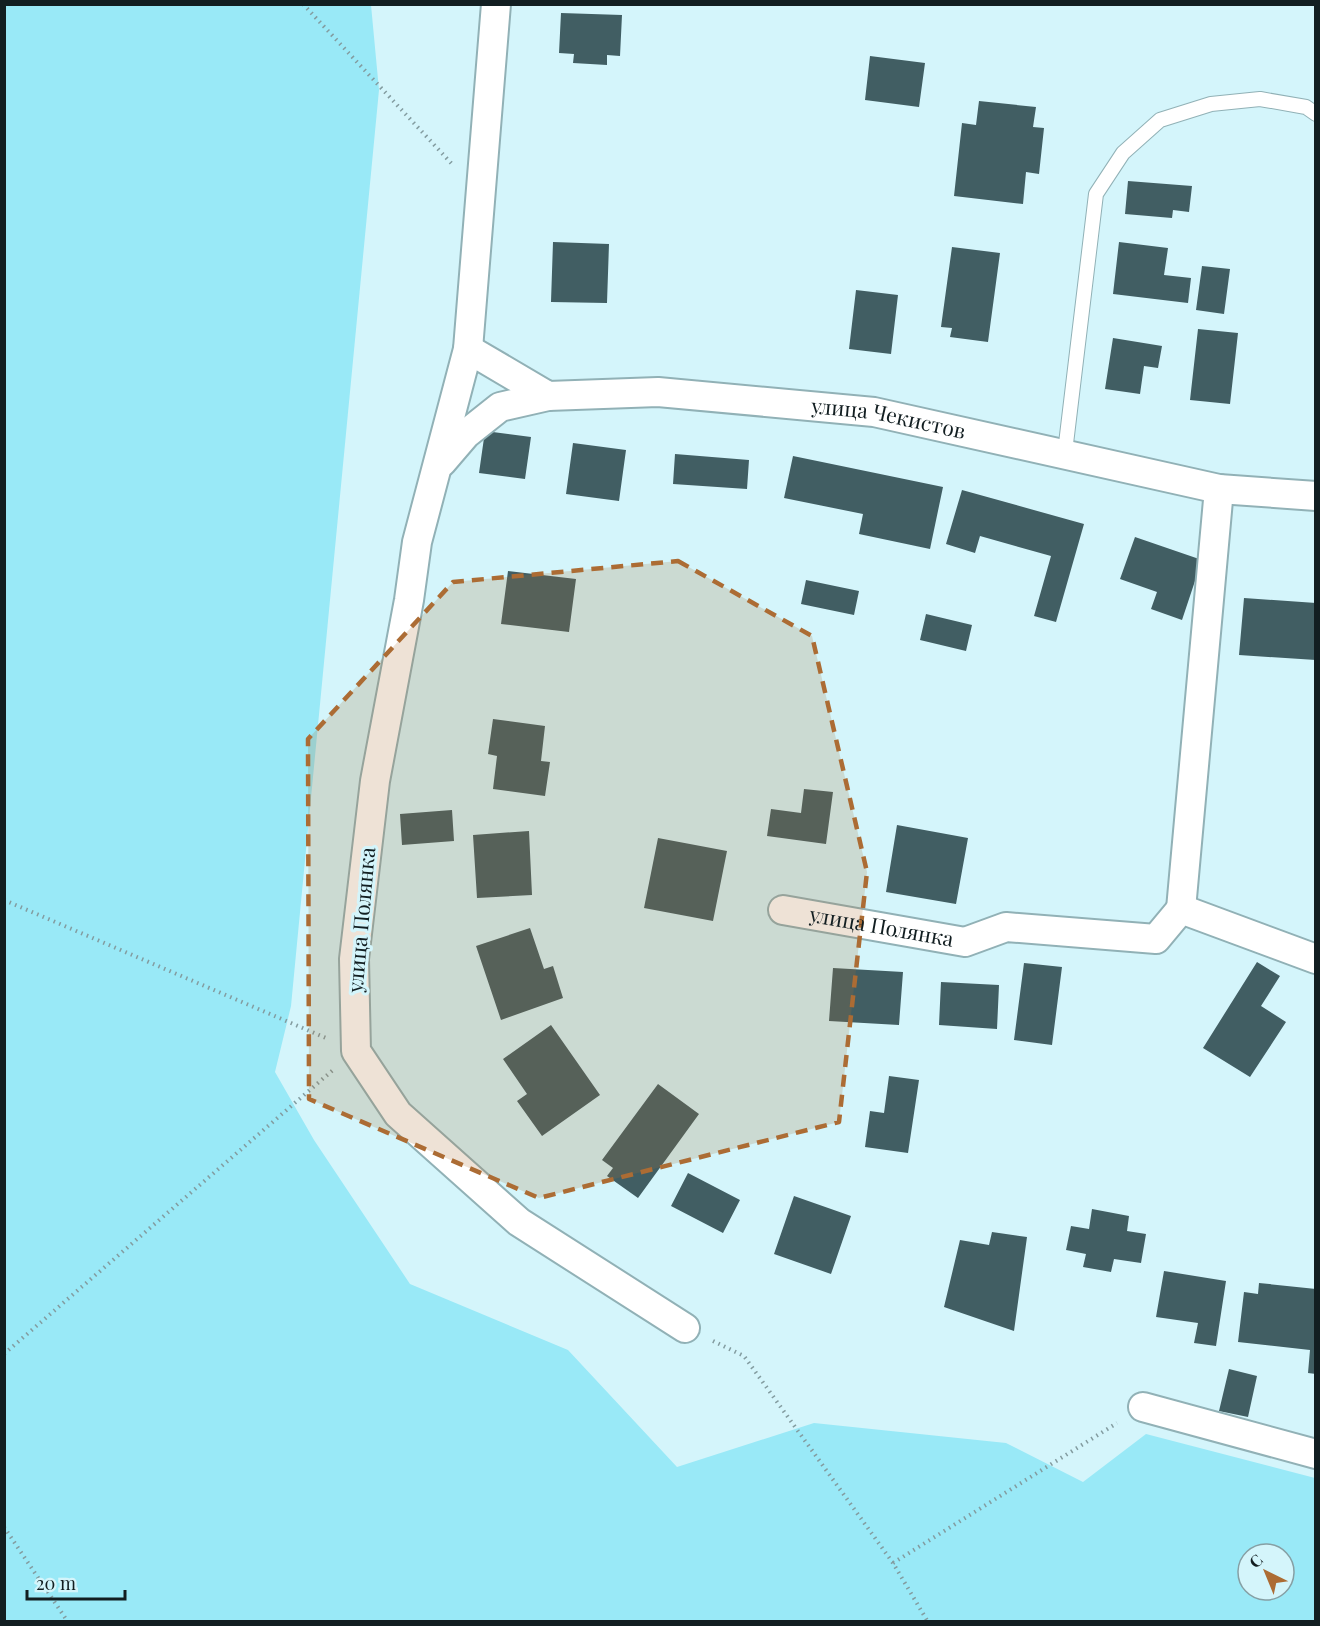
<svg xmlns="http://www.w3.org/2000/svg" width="1320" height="1626" font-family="'Playfair Display',serif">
<rect width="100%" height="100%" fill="#d4f5fb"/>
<path fill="#99e9f7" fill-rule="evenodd" d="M 5,4 L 371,5 L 379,90 L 291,1006 L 275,1072 L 314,1140 L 410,1284 L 568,1350 L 677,1467 L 814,1423 L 1006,1443 L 1083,1482 L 1146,1434 L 1315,1478 L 1315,1621 L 5,1621 ZM 1248,1554 L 1284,1554 L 1284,1590 L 1248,1590 Z"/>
<path fill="#415e63" d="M 561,13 L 622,15 L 620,56 L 607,55 L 607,65 L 573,63 L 574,54 L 559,53 Z
M 870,56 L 925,63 L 919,107 L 865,100 Z
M 979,101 L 1036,107 L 1033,127 L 1044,128 L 1039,174 L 1026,172 L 1023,204 L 954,196 L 962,123 L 976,125 Z
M 1128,181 L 1192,186 L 1189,212 L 1173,210 L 1172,218 L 1125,214 Z
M 553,242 L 609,244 L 607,303 L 551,302 Z
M 1119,242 L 1168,248 L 1164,275 L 1191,278 L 1188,303 L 1113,294 Z
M 952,247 L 1000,253 L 988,342 L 950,337 L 952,328 L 941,327 Z
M 1202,266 L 1230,269 L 1224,314 L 1196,310 Z
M 856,290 L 898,295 L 891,354 L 849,349 Z
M 1198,329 L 1238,333 L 1230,404 L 1190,400 Z
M 1113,338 L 1162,346 L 1158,368 L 1144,366 L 1140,394 L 1105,389 Z
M 485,431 L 531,437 L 525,479 L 479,473 Z
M 573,443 L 626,450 L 619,501 L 566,494 Z
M 675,454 L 749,460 L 747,489 L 673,484 Z
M 793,456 L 943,487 L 930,549 L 859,534 L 863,514 L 784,498 Z
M 962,490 L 1084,524 L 1056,622 L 1034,616 L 1051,556 L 980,536 L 975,553 L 946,544 Z
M 1135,537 L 1202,560 L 1182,620 L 1151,609 L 1157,592 L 1120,579 Z
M 508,571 L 576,579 L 569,632 L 501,624 Z
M 806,580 L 859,591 L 854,615 L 801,604 Z
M 1244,598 L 1316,603 L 1316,660 L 1239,655 Z
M 926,614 L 972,625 L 966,651 L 920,640 Z
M 493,719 L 545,726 L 541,761 L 550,762 L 545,796 L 493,789 L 497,756 L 488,754 Z
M 804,789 L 833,792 L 826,844 L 767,836 L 771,809 L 801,813 Z
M 452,810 L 454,841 L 402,845 L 400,814 Z
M 897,825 L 968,838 L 956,904 L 886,892 Z
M 529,831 L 532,895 L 477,898 L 473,835 Z
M 658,838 L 727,851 L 713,921 L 644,908 Z
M 530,928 L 544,969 L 553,966 L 563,998 L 501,1020 L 476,946 Z
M 1257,962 L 1280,976 L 1261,1006 L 1286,1022 L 1250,1077 L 1203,1048 Z
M 1024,963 L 1062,967 L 1052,1045 L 1014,1040 Z
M 833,968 L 903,972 L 899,1025 L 829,1021 Z
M 941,982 L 999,985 L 997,1029 L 939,1025 Z
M 551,1025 L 600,1095 L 542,1136 L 517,1101 L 527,1094 L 503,1059 Z
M 889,1076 L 919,1080 L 908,1153 L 865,1147 L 870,1111 L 884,1113 Z
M 658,1084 L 699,1114 L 638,1198 L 607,1176 L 613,1168 L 602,1160 Z
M 688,1173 L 740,1200 L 723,1233 L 671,1206 Z
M 794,1196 L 851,1216 L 831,1274 L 774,1254 Z
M 1092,1209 L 1129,1216 L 1127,1231 L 1146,1234 L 1141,1263 L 1114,1259 L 1111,1272 L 1083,1267 L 1086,1254 L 1066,1250 L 1071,1226 L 1089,1229 Z
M 992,1232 L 1027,1237 L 1014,1331 L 944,1307 L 960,1240 L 989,1245 Z
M 1164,1271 L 1226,1281 L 1216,1346 L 1194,1343 L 1198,1323 L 1156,1317 Z
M 1259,1283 L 1316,1289 L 1316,1374 L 1308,1373 L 1310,1350 L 1238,1342 L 1244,1292 L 1258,1294 Z
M 1229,1369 L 1257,1376 L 1248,1417 L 1219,1411 Z"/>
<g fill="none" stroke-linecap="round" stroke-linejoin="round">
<defs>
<path id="lane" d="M 1065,452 L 1096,194 L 1123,153 L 1160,120 L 1211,104 L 1260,99 L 1306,107 L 1316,114"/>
<g id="street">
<path d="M 496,4 L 468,349 L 417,542 L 409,600 L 375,781 L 354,959 L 356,1051 L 398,1114 L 519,1222 L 685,1328"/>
<path id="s1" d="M 468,349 L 548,396 L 658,392 L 874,412 L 1219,489 L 1316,496"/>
<path d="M 442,462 L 466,434 L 500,407 L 548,396"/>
<path d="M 1181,909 L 1219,489"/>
<path id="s2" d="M 783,910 L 965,942 L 1006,927 L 1156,939 L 1181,909 L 1316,959"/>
<path d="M 1143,1407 L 1316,1454"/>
</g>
</defs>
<use href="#lane" stroke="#91b1b6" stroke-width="16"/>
<use href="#street" stroke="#91b1b6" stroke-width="32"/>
<path stroke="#839ca0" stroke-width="4" stroke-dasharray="1.5 4.5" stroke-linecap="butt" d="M 303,4 L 452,164
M 4,900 L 326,1038
M 713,1341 L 744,1356 L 893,1563 L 928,1622
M 4,1354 L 333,1070
M 4,1527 L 68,1622
M 893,1563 L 1117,1423"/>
<use href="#lane" stroke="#fff" stroke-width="14"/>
<use href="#street" stroke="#fff" stroke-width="28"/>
</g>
<path fill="#ac6c34" fill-opacity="0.2" stroke="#ac6c34" stroke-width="4.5" stroke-dasharray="12 8" stroke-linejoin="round" d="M 678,561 L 812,636 L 867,872 L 839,1122 L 539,1198 L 309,1099 L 308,739 L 453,582 Z"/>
<g text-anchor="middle" stroke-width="6" stroke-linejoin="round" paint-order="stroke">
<g font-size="21" fill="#121e21" stroke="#d4f5fb">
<text dy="7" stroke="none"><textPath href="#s1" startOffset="435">улица Чекистов</textPath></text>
<text transform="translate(362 920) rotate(-85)" y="7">улица Полянка</text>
<text dy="7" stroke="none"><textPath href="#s2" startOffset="100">улица Полянка</textPath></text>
</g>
</g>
<rect width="1320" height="1626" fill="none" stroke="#121e21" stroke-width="12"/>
<g transform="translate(1266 1572) rotate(317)"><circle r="28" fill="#d4f5fb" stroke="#869fa4" stroke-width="1.5"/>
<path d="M0-4.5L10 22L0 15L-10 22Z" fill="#ac6c34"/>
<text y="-9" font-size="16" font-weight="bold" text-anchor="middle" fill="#121e21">С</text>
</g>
<path d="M27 1590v9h98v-9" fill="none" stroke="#121e21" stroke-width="3"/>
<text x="36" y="1590" font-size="18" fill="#121e21" stroke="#d4f5fb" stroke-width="4.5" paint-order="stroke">20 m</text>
</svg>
